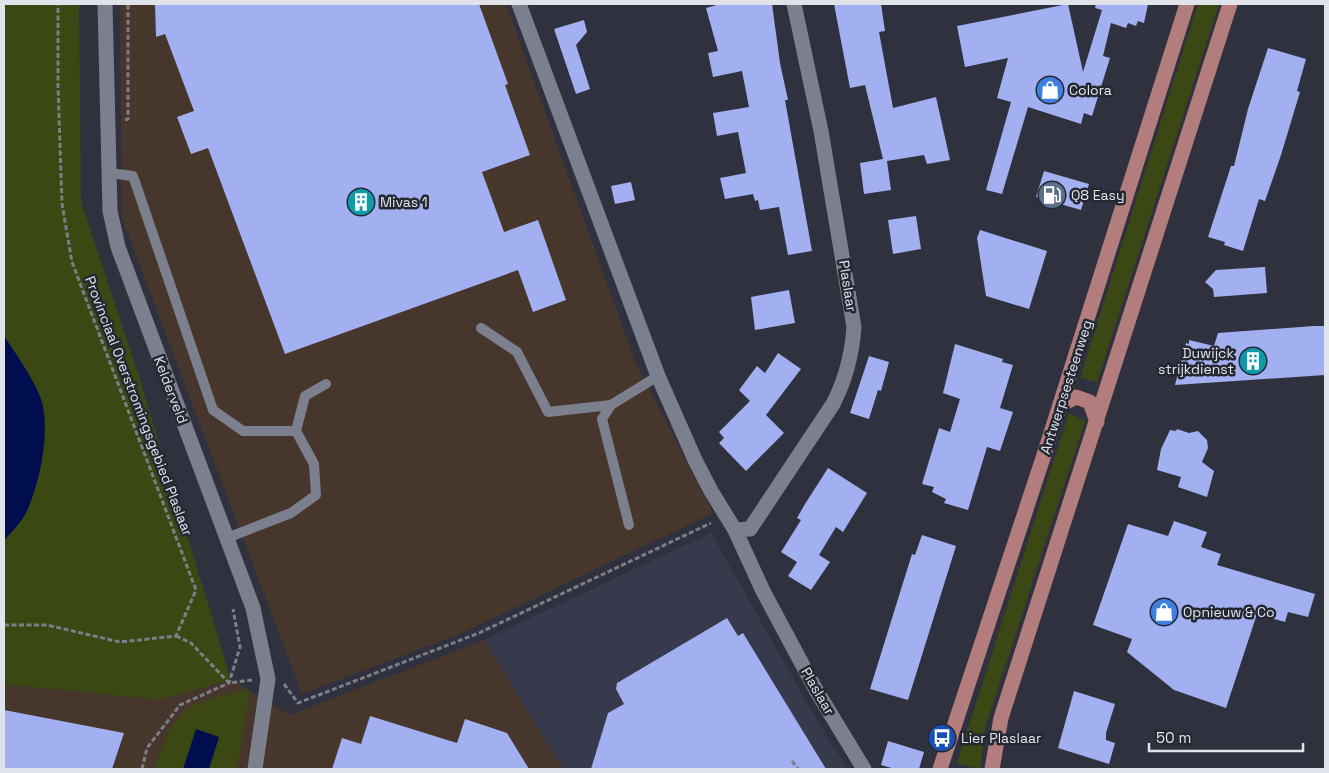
<svg xmlns="http://www.w3.org/2000/svg" width="1329" height="773" font-family="'Space Grotesk',sans-serif">
<rect width="100%" height="100%" fill="#2f323e"/>
<path fill="#363a4c" d="M 711,533 L 816,719 L 848,769 L 563,769 L 484,640 Z"/>
<path fill="#47362b" d="M 120,4 L 506,4 L 635,361 L 713,513 L 460,634 L 302,694 L 122,218 Z
M 484,640 L 563,769 L 4,769 L 4,684 L 159,700 L 231,680 L 290,715 Z"/>
<path fill="#3b4813" d="M 4,4 L 79,4 L 81,202 L 138,373 L 231,680 L 159,700 L 4,684 Z
M 1198,4 L 1219,4 L 1097,382 L 1080,378 Z
M 1069,413 L 1085,421 L 985,728 L 980,769 L 957,763 Z
M 250,689 L 237,769 L 155,769 C 174,704 188,704 250,689 Z"/>
<path fill="#000d4e" d="M 4,336 C 15,352 37,384 42,402 C 50,433 40,482 27,511 C 22,522 11,532 4,541 Z
M 196,729 L 219,737 L 209,769 L 183,769 Z"/>
<path fill="#a2aff1" d="M 155,4 L 479,4 L 508,84 L 505,85 L 530,155 L 482,172 L 504,232 L 538,220 L 566,300 L 533,312 L 518,270 L 285,354 L 208,148 L 191,154 L 177,117 L 194,111 L 165,34 L 156,37 Z
M 720,4 L 772,4 L 780,63 L 788,100 L 785,100 L 812,251 L 788,255 L 779,207 L 760,210 L 758,200 L 755,201 L 753,194 L 725,199 L 720,178 L 746,173 L 738,132 L 717,136 L 713,113 L 749,107 L 742,71 L 713,77 L 708,53 L 718,51 L 706,8 Z
M 834,4 L 881,4 L 885,31 L 879,32 L 893,108 L 936,97 L 950,160 L 927,164 L 924,155 L 887,161 L 891,190 L 864,194 L 860,163 L 883,159 L 865,85 L 850,88 Z
M 1068,4 L 1083,72 L 1102,10 L 1095,8 L 1096,4 L 1148,4 L 1144,23 L 1138,21 L 1136,26 L 1128,23 L 1126,28 L 1111,23 L 1103,56 L 1110,58 L 1092,116 L 1084,113 L 1081,124 L 1028,107 L 1002,194 L 986,190 L 1011,102 L 997,98 L 1008,58 L 965,67 L 957,26 Z
M 584,20 L 587,32 L 576,45 L 590,89 L 576,94 L 554,29 Z
M 1268,48 L 1306,59 L 1297,91 L 1300,92 L 1281,155 L 1265,201 L 1259,199 L 1243,251 L 1224,245 L 1225,242 L 1208,237 L 1231,166 L 1234,166 L 1248,109 Z
M 1044,171 L 1089,184 L 1081,210 L 1036,197 Z
M 631,182 L 635,200 L 615,204 L 611,186 Z
M 916,216 L 921,249 L 893,254 L 888,220 Z
M 980,230 L 1047,251 L 1029,309 L 986,296 L 977,238 Z
M 1265,267 L 1267,293 L 1214,297 L 1213,289 L 1205,282 L 1216,270 Z
M 789,290 L 795,323 L 755,330 L 751,297 Z
M 1314,326 L 1325,326 L 1325,375 L 1175,385 L 1186,343 L 1189,344 L 1189,340 L 1214,346 L 1218,333 Z
M 955,344 L 1003,359 L 1002,362 L 1013,365 L 1000,408 L 1013,412 L 1000,451 L 987,447 L 968,510 L 944,503 L 946,499 L 932,492 L 934,487 L 922,484 L 939,428 L 950,432 L 960,399 L 943,393 Z
M 778,353 L 801,369 L 766,415 L 784,433 L 746,471 L 719,443 L 724,438 L 719,432 L 750,401 L 739,390 L 757,366 L 765,373 Z
M 869,356 L 889,362 L 881,391 L 878,390 L 869,419 L 850,413 Z
M 1177,429 L 1189,433 L 1198,431 L 1207,440 L 1208,448 L 1202,462 L 1214,471 L 1207,497 L 1178,487 L 1181,477 L 1157,470 L 1161,449 L 1170,430 L 1176,431 Z
M 828,468 L 867,493 L 843,532 L 836,527 L 819,555 L 830,562 L 811,590 L 788,576 L 797,562 L 781,552 L 801,520 L 797,518 L 805,504 Z
M 1174,521 L 1207,532 L 1201,547 L 1221,554 L 1217,565 L 1315,594 L 1308,617 L 1288,612 L 1285,622 L 1257,614 L 1226,708 L 1174,690 L 1127,652 L 1132,639 L 1093,625 L 1128,524 L 1168,536 Z
M 922,535 L 956,546 L 908,700 L 870,689 L 912,554 L 915,555 Z
M 727,618 L 738,636 L 743,633 L 826,769 L 591,769 L 608,713 L 624,704 L 616,689 L 617,683 Z
M 1074,691 L 1115,704 L 1106,733 L 1106,740 L 1115,743 L 1109,764 L 1058,748 Z
M 4,710 L 124,733 L 112,769 L 4,769 Z
M 370,716 L 457,743 L 465,719 L 507,733 L 529,769 L 332,769 L 342,738 L 361,744 Z
M 888,741 L 924,752 L 919,769 L 895,769 L 881,765 Z"/>
<g fill="none" stroke-linecap="round" stroke-linejoin="round">
<path stroke="#7b7e88" stroke-width="3" stroke-dasharray="5 2.5" stroke-linecap="butt" d="M 125,120 L 128,119 L 128,4
M 4,625 L 47,625 L 120,642 L 176,636 L 196,590 L 72,262 L 62,204 L 58,87 L 58,4
M 176,636 L 191,643 L 229,683 L 252,680
M 284,684 L 298,703 L 479,633 L 711,523
M 792,761 L 798,769
M 142,769 L 147,748 L 180,705 L 229,683 L 240,647 L 233,609"/>
<path stroke="#7c7f8d" stroke-width="10" d="M 109,173 L 133,176 L 213,410 L 243,431 L 296,431
M 481,328 L 517,352 L 548,412 L 611,405
M 629,525 L 602,419 L 611,405 L 658,376
M 227,538 L 291,513 L 316,495 L 314,464 L 296,431 L 305,396 L 326,384"/>
<path stroke="#7c7f8d" stroke-width="15" d="M 105,4 L 110,211 L 118,247 L 253,608 L 268,679 L 255,769
M 519,4 L 658,376 L 695,460 L 711,491 L 735,530 L 763,591 L 816,690 L 864,769
M 735,530 L 750,529 L 833,404 C 846,379 852,355 854,327 L 821,131 L 794,4"/>
<path stroke="#b37d7d" stroke-width="15" d="M 1060,405 L 1076,397 L 1090,402 L 1097,422
M 940,769 L 1043,458 L 1187,4
M 992,769 L 1001,718 L 1230,4"/>
</g>
<defs>
<symbol id="shop-disc" viewBox="-11 -11 22 22"><circle r="9.5" fill="#3f7fe0" stroke="#252833"/><path d="M-5-2.5h2.3a2.7 3.5 0 0 1 5.4 0H5L5.5 6h-11ZM-1.5-2.5h3a1.5 2.3 0 0 0-3 0Z" fill="#fff"/></symbol>
<symbol id="fuel-disc" viewBox="-11 -11 22 22"><circle r="9.5" fill="#5c6f8a" stroke="#252833"/><path d="M-5.5-6h7V0h2V4h1.3V-2.5L3-4.5l.8-.8L6-3V5H2.5V1h-1V6h-7ZM-4.2-4.7v3.2H.2V-4.7Z" fill="#fff"/></symbol>
<symbol id="building-disc" viewBox="-11 -11 22 22"><circle r="9.5" fill="#0f9aa8" stroke="#252833"/><path d="M-4-6H4V6H1V3H-1V6H-4ZM-2.5-4.3h1.7v1.8h-1.7ZM.8-4.3h1.7v1.8H.8ZM-2.5-1h1.7V.8h-1.7ZM.8-1h1.7V.8H.8Z" fill="#fff"/></symbol>
<symbol id="bus-disc" viewBox="-11 -11 22 22"><circle r="9.5" fill="#1a4fb4" stroke="#252833"/><path d="M-5-6H5V4H4V6H2V4H-2V6H-4V4H-5ZM-3.5-4V0h7V-4ZM-3.5 1.2v1.5H-2V1.2ZM2 1.2v1.5H3.5V1.2Z" fill="#fff"/></symbol>
</defs>
<g fill-rule="evenodd">
<use href="#shop-disc" x="1034" y="74" width="32" height="32"/>
<use href="#fuel-disc" x="1036" y="179" width="32" height="32"/>
<use href="#building-disc" x="345" y="186" width="32" height="32"/>
<use href="#building-disc" x="1237" y="345" width="32" height="32"/>
<use href="#shop-disc" x="1148" y="596" width="32" height="32"/>
<use href="#bus-disc" x="926" y="722" width="32" height="32"/>
</g>
<g text-anchor="middle" stroke-width="5" stroke-linejoin="round" paint-order="stroke">
<g font-size="14" fill="#e1e3eb" stroke="#252833" text-anchor="start">
<text x="1069" y="95">Colora</text>
<text x="1071" y="200">Q8 Easy</text>
<text x="380" y="207">Mivas 1</text>
<text x="1234" y="358" text-anchor="end">Duwijck<tspan x="1234" dy="16">strijkdienst</tspan></text>
<text x="1183" y="617">Opnieuw &amp; Co</text>
<text x="961" y="743">Lier Plaslaar</text>
</g>
<g font-size="14" fill="#e1e3eb" stroke="#252833">
<text transform="translate(848 286) rotate(81)" y="5">Plaslaar</text>
<text transform="translate(1066 387) rotate(-72)" y="5">Antwerpsesteenweg</text>
<text transform="translate(171 390) rotate(69)" y="5">Kelderveld</text>
<text transform="translate(139 406) rotate(69)" y="5">Provinciaal Overstromingsgebied Plaslaar</text>
<text transform="translate(818 691) rotate(60)" y="5">Plaslaar</text>
</g>
</g>
<rect width="1329" height="773" fill="none" stroke="#e1e3eb" stroke-width="10"/>
<path d="M1149 743v8h154v-8" fill="none" stroke="#e1e3eb" stroke-width="2.5"/>
<text x="1156" y="743" font-size="15" fill="#e1e3eb" stroke="#252833" stroke-width="4" paint-order="stroke">50 m</text>
</svg>
